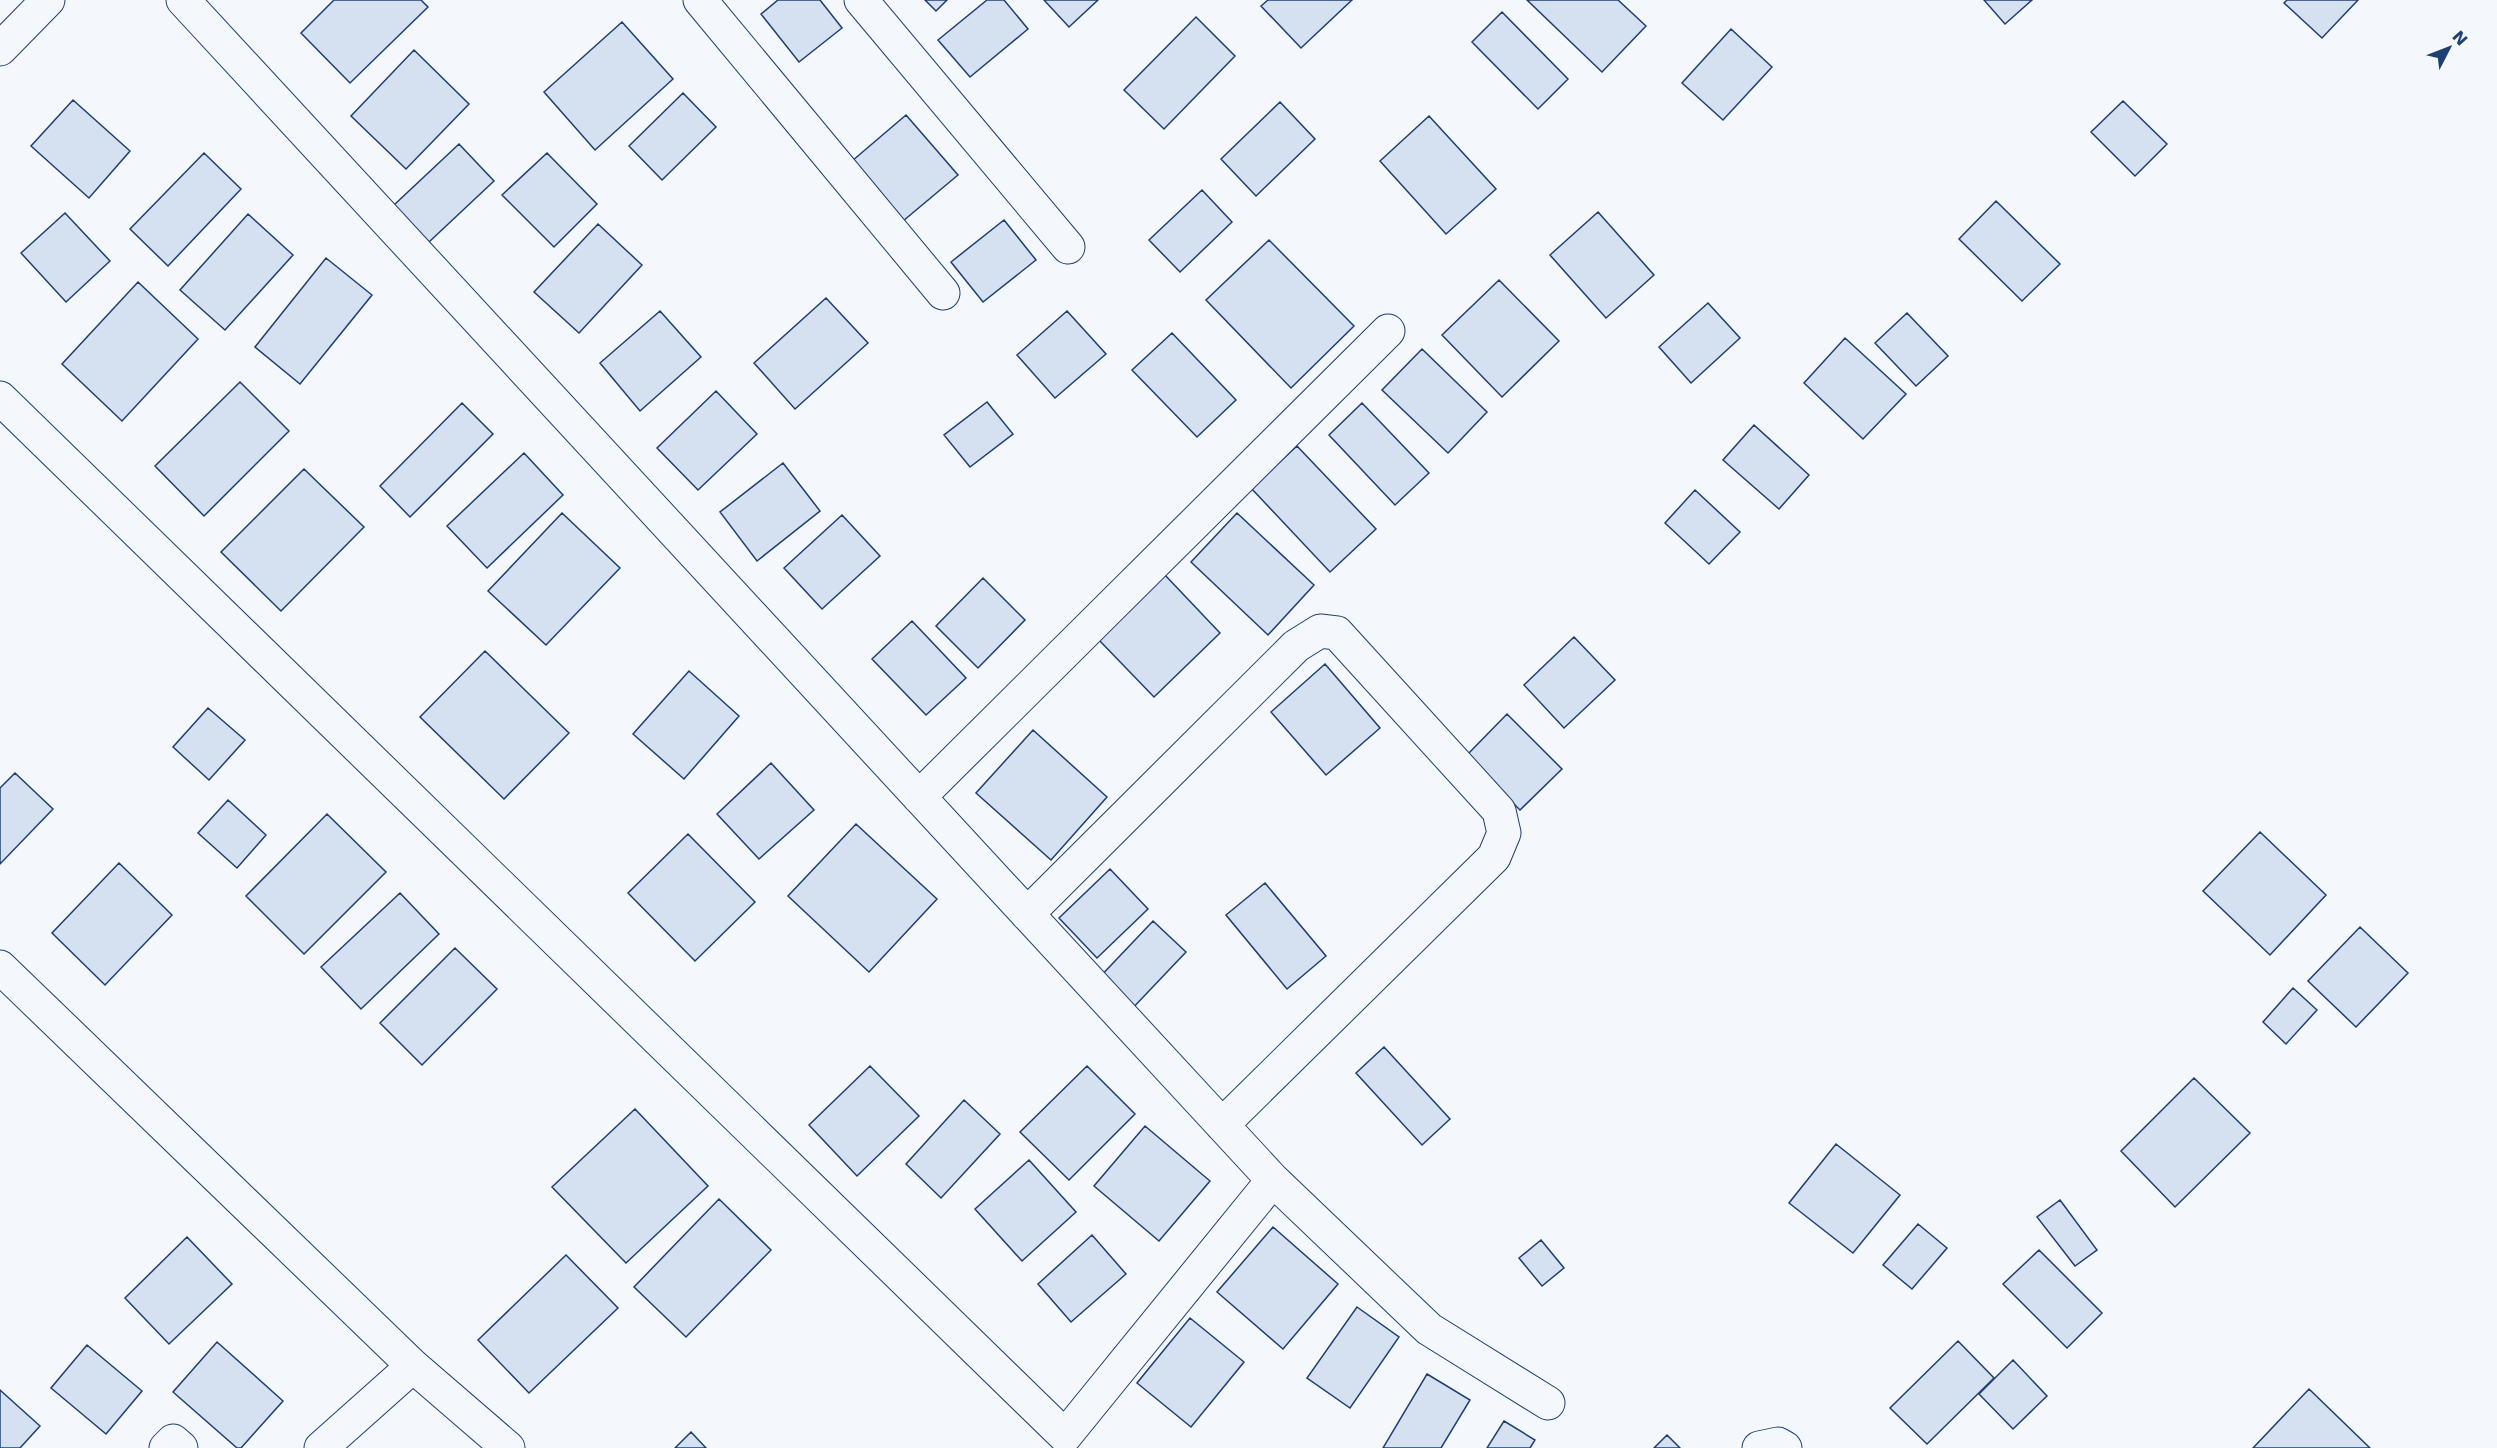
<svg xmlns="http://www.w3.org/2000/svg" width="2497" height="1448" font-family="'DejaVu Sans',sans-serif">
<rect width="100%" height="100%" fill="#f4f7fb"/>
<path fill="#d5e0f0" stroke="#1d3f73" stroke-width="1.5" d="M 334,0 L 421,0 L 428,7 L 350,83 L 301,33 Z
M 778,0 L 820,0 L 842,28 L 799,62 L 761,14 Z
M 925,0 L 947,0 L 936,11 Z
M 987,0 L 1004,0 L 1028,29 L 970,77 L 938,40 Z
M 1044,0 L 1098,0 L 1069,27 Z
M 1268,0 L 1352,0 L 1301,48 L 1261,6 Z
M 1527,0 L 1618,0 L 1646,26 L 1602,72 Z
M 1984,0 L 2032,0 L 2005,24 Z
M 2287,0 L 2358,0 L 2322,38 L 2284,3 Z
M 1502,12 L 1568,79 L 1538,109 L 1472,42 Z
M 1196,17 L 1235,56 L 1164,129 L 1124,90 Z
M 622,22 L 673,79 L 595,150 L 544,92 Z
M 1731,29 L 1772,67 L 1723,120 L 1682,83 Z
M 414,50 L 469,104 L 406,169 L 351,116 Z
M 683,93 L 716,127 L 662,180 L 629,146 Z
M 73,100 L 130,151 L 89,198 L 31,146 Z
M 2123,101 L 2167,144 L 2135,176 L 2091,132 Z
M 1280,102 L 1315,139 L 1256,196 L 1221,159 Z
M 906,115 L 958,175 L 903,221 L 852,161 Z
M 1429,116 L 1496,189 L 1446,234 L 1380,161 Z
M 459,144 L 494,181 L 429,242 L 394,205 Z
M 204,153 L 241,189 L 168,266 L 130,229 Z
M 547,153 L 597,204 L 554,247 L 502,195 Z
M 1202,190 L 1232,222 L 1180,272 L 1149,240 Z
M 1996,201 L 2060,264 L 2022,301 L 1959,239 Z
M 1598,212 L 1654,275 L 1606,318 L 1550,255 Z
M 65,213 L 110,261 L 66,302 L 21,253 Z
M 248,214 L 293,255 L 225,330 L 180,290 Z
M 1004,220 L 1036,260 L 983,302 L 951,262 Z
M 598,224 L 642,265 L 579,333 L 534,292 Z
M 1269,240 L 1354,326 L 1291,388 L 1206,300 Z
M 326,258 L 372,295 L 300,384 L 255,347 Z
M 1499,280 L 1559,341 L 1502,397 L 1442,335 Z
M 138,282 L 198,339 L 122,421 L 62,364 Z
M 826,298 L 868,343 L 795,409 L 754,363 Z
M 1708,303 L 1740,338 L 1691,383 L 1659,347 Z
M 660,311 L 701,357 L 640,411 L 600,363 Z
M 1067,311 L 1106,354 L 1055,398 L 1017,355 Z
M 1907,313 L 1948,356 L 1916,386 L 1875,343 Z
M 1172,333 L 1236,400 L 1197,437 L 1132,370 Z
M 1845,338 L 1906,394 L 1863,439 L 1804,383 Z
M 1422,349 L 1487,412 L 1448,453 L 1382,390 Z
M 240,382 L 289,431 L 204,516 L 155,466 Z
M 716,391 L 757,434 L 698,490 L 657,448 Z
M 987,402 L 1013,434 L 970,467 L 944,435 Z
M 462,403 L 493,434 L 410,517 L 380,486 Z
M 1362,403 L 1429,473 L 1395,505 L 1329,435 Z
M 1754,425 L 1809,475 L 1779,509 L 1723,460 Z
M 1297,446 L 1376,529 L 1330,572 L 1251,488 Z
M 524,453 L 563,495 L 487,568 L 447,526 Z
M 783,463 L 820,511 L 757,561 L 720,512 Z
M 304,469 L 364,527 L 281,611 L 221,552 Z
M 1695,490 L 1740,532 L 1709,564 L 1665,523 Z
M 562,513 L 620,568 L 546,645 L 488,591 Z
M 1237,513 L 1314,585 L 1268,635 L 1191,562 Z
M 842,515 L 880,556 L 822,609 L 784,568 Z
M 1164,574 L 1220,633 L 1154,697 L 1098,639 Z
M 983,578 L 1025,620 L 978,668 L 936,626 Z
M 912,621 L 966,678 L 926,715 L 872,659 Z
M 1574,637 L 1615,680 L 1564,728 L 1524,685 Z
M 485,651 L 569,733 L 504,799 L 420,717 Z
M 1325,664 L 1380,728 L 1326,775 L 1271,712 Z
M 689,671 L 739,716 L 684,779 L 633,734 Z
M 208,708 L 245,740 L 209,780 L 173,747 Z
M 1507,714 L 1562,769 L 1520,810 L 1466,756 Z
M 1033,730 L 1107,797 L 1051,860 L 976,793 Z
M 771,763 L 814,810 L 759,859 L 717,814 Z
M 15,773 L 53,809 L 0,864 L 0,788 Z
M 228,800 L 266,835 L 237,868 L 198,833 Z
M 327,814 L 386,872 L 304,954 L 246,896 Z
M 856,824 L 937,899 L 869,972 L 788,896 Z
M 2260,832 L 2326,895 L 2270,955 L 2203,891 Z
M 688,834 L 755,902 L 695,961 L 628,893 Z
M 119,863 L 172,915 L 105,985 L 52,933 Z
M 1110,869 L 1148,909 L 1097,958 L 1059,918 Z
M 1265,883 L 1326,956 L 1287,989 L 1226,915 Z
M 400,893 L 439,934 L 361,1009 L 321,967 Z
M 1153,921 L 1186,952 L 1129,1012 L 1096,981 Z
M 2360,927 L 2408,973 L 2356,1027 L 2308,981 Z
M 455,948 L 497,989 L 422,1065 L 380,1023 Z
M 2293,988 L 2317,1010 L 2286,1044 L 2263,1022 Z
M 1384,1047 L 1450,1119 L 1422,1145 L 1356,1073 Z
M 870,1066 L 919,1116 L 857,1176 L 809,1125 Z
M 1087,1066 L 1135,1114 L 1069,1180 L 1020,1132 Z
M 2194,1078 L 2250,1133 L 2175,1207 L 2121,1151 Z
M 964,1100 L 1000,1134 L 941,1198 L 906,1164 Z
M 635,1109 L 708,1186 L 626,1263 L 552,1187 Z
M 1145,1126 L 1210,1181 L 1159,1241 L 1094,1186 Z
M 1836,1144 L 1900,1195 L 1853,1253 L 1789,1203 Z
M 1029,1160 L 1076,1212 L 1022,1261 L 975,1209 Z
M 719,1199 L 771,1250 L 686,1337 L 634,1287 Z
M 2060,1200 L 2097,1250 L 2075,1266 L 2037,1217 Z
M 1918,1224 L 1947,1248 L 1912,1289 L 1883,1265 Z
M 1273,1227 L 1338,1284 L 1283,1349 L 1217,1292 Z
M 1092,1235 L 1126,1274 L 1071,1322 L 1038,1284 Z
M 187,1237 L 232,1284 L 169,1344 L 125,1298 Z
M 1541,1240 L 1564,1268 L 1542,1286 L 1519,1258 Z
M 2039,1250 L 2102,1313 L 2067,1348 L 2003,1284 Z
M 566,1255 L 618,1308 L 529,1393 L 478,1340 Z
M 1357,1307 L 1399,1337 L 1350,1408 L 1307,1378 Z
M 1190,1318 L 1244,1362 L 1191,1427 L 1137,1383 Z
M 1958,1341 L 1994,1378 L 1927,1444 L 1890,1408 Z
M 217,1342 L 283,1401 L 241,1448 L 237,1448 L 173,1392 Z
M 87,1345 L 142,1391 L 106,1434 L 51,1388 Z
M 2013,1360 L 2047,1396 L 2013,1429 L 1979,1394 Z
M 1427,1374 L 1470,1400 L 1441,1448 L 1383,1448 Z
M 2309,1389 L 2370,1448 L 2253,1448 Z
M 0,1390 L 40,1426 L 20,1448 L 0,1448 Z
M 1504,1421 L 1535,1440 L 1530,1448 L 1487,1448 Z
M 691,1432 L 706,1448 L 675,1448 Z
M 1667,1435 L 1680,1448 L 1654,1448 Z"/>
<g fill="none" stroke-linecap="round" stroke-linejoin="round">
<defs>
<path id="street" d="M 183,0 L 1273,1180 L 1429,1329 L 1548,1403
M 700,0 L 943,293
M 861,0 L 1068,247
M 0,49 L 48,0
M 0,398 L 1065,1436 L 1273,1180
M 919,797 L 1388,331
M 1027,914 L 1296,646 L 1320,631 L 1337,633 L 1499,811 L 1504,833 L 1494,857 L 1222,1125
M 0,967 L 413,1366 L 508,1448
M 166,1448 L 173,1441 L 181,1448
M 321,1448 L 413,1366
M 1759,1448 L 1778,1444 L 1785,1448"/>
</defs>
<use href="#street" stroke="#1d3f73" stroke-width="35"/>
<use href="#street" stroke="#f4f7fb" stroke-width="33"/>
</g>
<g transform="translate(2449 48) rotate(48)" stroke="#f4f7fb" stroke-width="4.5" paint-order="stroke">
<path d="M0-4.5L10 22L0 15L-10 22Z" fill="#1d3f73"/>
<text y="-9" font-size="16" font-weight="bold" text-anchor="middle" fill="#1d3f73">N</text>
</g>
</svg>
